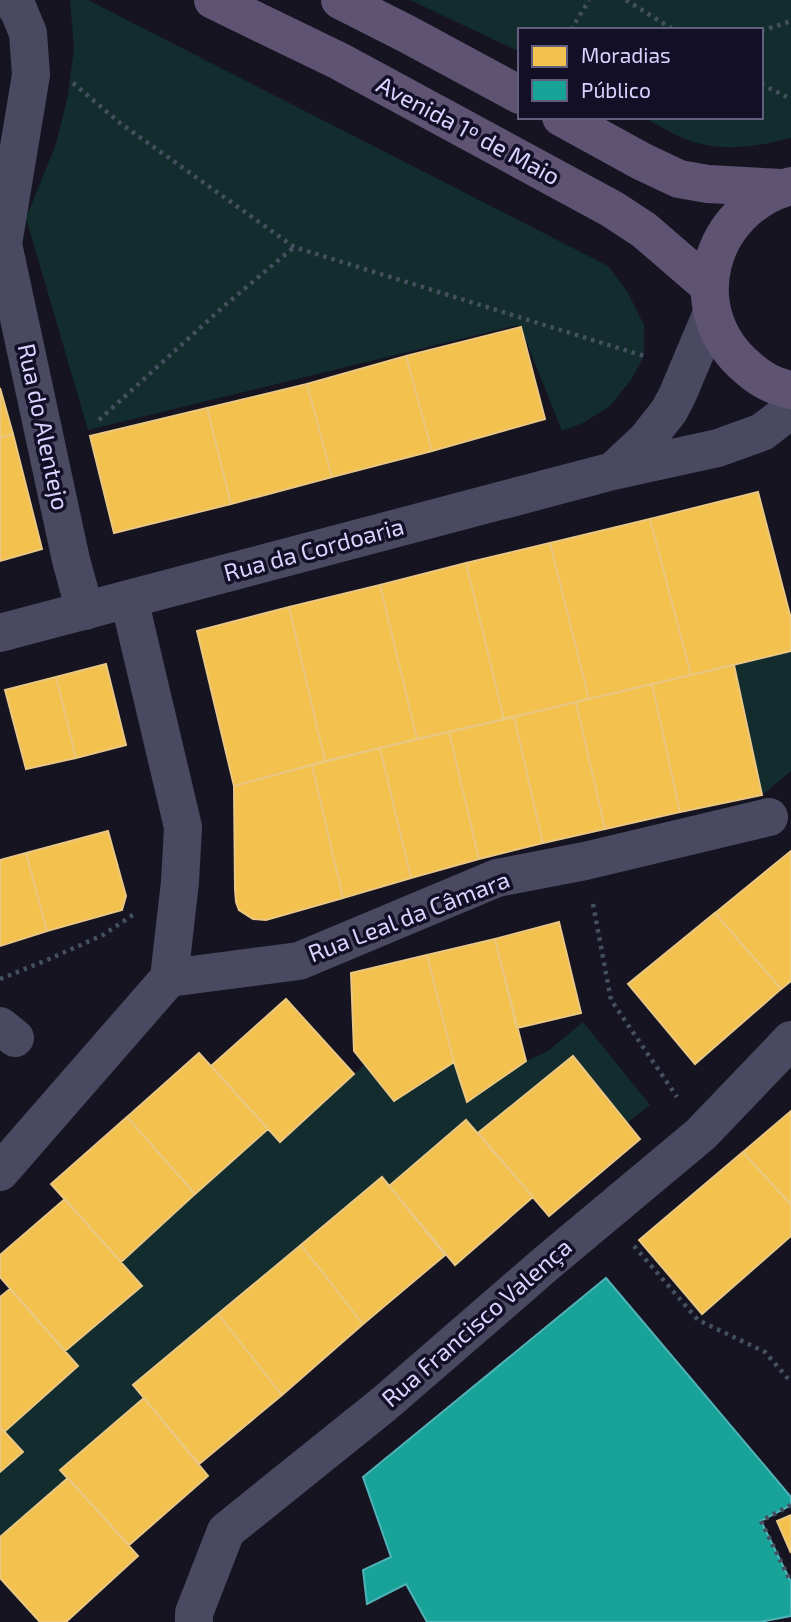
<svg xmlns="http://www.w3.org/2000/svg" width="791" height="1622" font-family="'Exo 2',sans-serif">
<rect width="100%" height="100%" fill="#161421"/>
<path fill="#132c2d" d="M 70,0 L 88,0 L 608,266 L 627,291 L 644,325 L 644,356 L 631,380 L 610,406 L 583,423 L 562,431 L 521,328 L 518,325 L 88,430 L 26,218 L 56,144 L 68,95 L 74,48 Z
M 410,0 L 791,0 L 791,138 C 757,147 716,153 683,138 C 669,132 656,124 644,117 L 761,117 L 761,30 L 520,30 L 520,52 Z
M 791,651 L 791,771 L 762,795 L 734,665 Z
M 583,1022 L 650,1105 L 627,1123 L 573,1057 L 478,1133 L 466,1120 L 389,1186 L 382,1178 L 133,1385 L 144,1398 L 61,1469 L 68,1478 L 0,1537 L 0,1472 L 23,1452 L 4,1432 L 78,1366 L 65,1351 L 141,1286 L 121,1262 L 268,1129 L 280,1141 L 364,1065 L 394,1101 L 454,1062 L 468,1102 L 526,1061 L 548,1051 Z"/>
<path fill="#f2c14e" stroke="#eac783" stroke-width="2" d="M 521,327 L 545,419 L 432,451 L 406,356 Z
M 406,356 L 432,451 L 332,477 L 307,384 Z
M 307,384 L 332,477 L 231,504 L 207,408 Z
M 0,388 L 13,434 L 0,438 Z
M 207,408 L 231,504 L 114,533 L 90,436 Z
M 13,434 L 42,549 L 0,561 L 0,438 Z
M 758,492 L 791,619 L 791,651 L 691,675 L 650,519 Z
M 650,519 L 691,675 L 589,699 L 550,543 Z
M 550,543 L 589,699 L 504,719 L 466,563 Z
M 466,563 L 504,719 L 417,739 L 380,585 Z
M 380,585 L 417,739 L 325,761 L 289,607 Z
M 289,607 L 325,761 L 234,786 L 197,631 Z
M 106,664 L 126,745 L 76,758 L 56,677 Z
M 734,665 L 762,795 L 680,812 L 652,684 Z
M 56,677 L 76,758 L 26,769 L 5,690 Z
M 652,684 L 680,812 L 605,829 L 576,702 Z
M 576,702 L 605,829 L 543,843 L 514,717 Z
M 514,717 L 543,843 L 479,859 L 449,732 Z
M 449,732 L 479,859 L 411,878 L 380,748 Z
M 380,748 L 411,878 L 343,898 L 312,765 Z
M 312,765 L 343,898 L 266,920 L 253,919 L 239,910 L 236,902 L 235,889 L 234,786 Z
M 108,831 L 126,896 L 122,910 L 47,931 L 26,853 Z
M 791,851 L 791,981 L 781,989 L 715,913 Z
M 26,853 L 47,931 L 0,946 L 0,860 Z
M 715,913 L 781,989 L 695,1064 L 628,984 Z
M 559,922 L 581,1013 L 517,1028 L 495,939 Z
M 495,939 L 526,1061 L 467,1102 L 454,1062 L 427,955 Z
M 427,955 L 454,1062 L 394,1101 L 354,1051 L 351,973 Z
M 286,999 L 354,1074 L 280,1142 L 211,1066 Z
M 199,1053 L 268,1129 L 195,1194 L 127,1117 Z
M 573,1056 L 640,1139 L 549,1216 L 478,1133 Z
M 791,1111 L 791,1205 L 743,1152 Z
M 127,1117 L 195,1194 L 121,1262 L 51,1184 Z
M 466,1120 L 533,1197 L 455,1265 L 389,1186 Z
M 743,1152 L 791,1205 L 791,1236 L 702,1314 L 639,1240 Z
M 382,1177 L 445,1255 L 363,1324 L 301,1245 Z
M 65,1199 L 142,1286 L 65,1351 L 0,1277 L 0,1255 Z
M 301,1245 L 363,1324 L 282,1395 L 218,1314 Z
M 10,1289 L 78,1366 L 4,1432 L 0,1427 L 0,1297 Z
M 218,1314 L 282,1395 L 199,1464 L 133,1385 Z
M 144,1398 L 208,1476 L 129,1545 L 60,1470 Z
M 0,1427 L 23,1452 L 0,1472 Z
M 68,1478 L 138,1556 L 66,1622 L 40,1622 L 0,1578 L 0,1537 Z
M 791,1515 L 791,1553 L 777,1521 Z"/>
<path fill="#17a398" stroke="#51b2b7" stroke-width="2" d="M 606,1278 L 791,1497 L 791,1505 L 761,1521 L 791,1582 L 791,1616 L 760,1622 L 427,1622 L 406,1584 L 367,1604 L 363,1570 L 391,1557 L 363,1477 Z"/>
<g fill="none" stroke-linecap="round" stroke-linejoin="round">
<path stroke="#44505f" stroke-width="4.5" stroke-dasharray="3.5 5" stroke-linecap="butt" d="M 626,0 L 674,30
M 571,30 L 589,0
M 761,31 L 791,21
M 73,83 L 120,123 L 294,247 L 644,356 L 646,359
M 761,84 L 791,99
M 99,420 L 223,307 L 294,247
M 593,904 L 611,1000 L 677,1097
M 0,979 L 47,960 L 103,935 L 134,914
M 634,1246 L 698,1320 L 765,1352 L 791,1382
M 791,1505 L 761,1521 L 791,1582"/>
<path stroke="#4a4962" stroke-width="38" d="M 9,0 L 18,9 L 28,33 L 31,75 L 3,244 L 71,560 L 85,611
M 169,978 L 299,961 L 497,878 L 585,861 L 769,817
M 0,1026 L 15,1038
M 0,1172 L 169,978 L 180,882 L 183,827 L 129,599
M 194,1622 L 194,1613 L 226,1531 L 384,1404 L 549,1261 L 701,1134 L 791,1040"/>
<path stroke="#4a4962" stroke-width="38" d="M 613,471 L 647,439 L 669,411 L 677,396 L 712,313
M 0,633 L 613,471 L 718,448 L 762,432 L 791,410"/>
<path stroke="#5e5373" stroke-width="38" d="M 213,0 L 339,61 L 612,209 L 644,230 L 709,286
M 340,0 L 407,34 L 520,95
M 561,117 L 641,161 L 679,179 L 708,184 L 782,188
M 791,186 C 708,208 680,312 748,368 C 760,379 775,387 791,390"/>
</g>
<g text-anchor="middle" stroke-width="7" stroke-linejoin="round" paint-order="stroke">
<g font-size="24" fill="#d9d4ff" stroke="#130f26">
<text transform="translate(468 131) rotate(28)" y="8">Avenida 1º de Maio</text>
<text transform="translate(43 427) rotate(78)" y="8">Rua do Alentejo</text>
<text transform="translate(314 550) rotate(-15)" y="8">Rua da Cordoaria</text>
<text transform="translate(409 917) rotate(-21)" y="8">Rua Leal da Câmara</text>
<text transform="translate(477 1323) rotate(-41)" y="8">Rua Francisco Valença</text>
</g>
</g>
<rect x="518" y="28" width="245" height="91" fill="#130f26" stroke="#625e7d" stroke-width="2"/>
<rect x="532" y="46" width="35" height="21" fill="#f2c14e" stroke="#625e7d" stroke-width="2"/>
<text x="581" y="63" font-size="21" fill="#d9d4ff">Moradias</text>
<rect x="532" y="80" width="35" height="21" fill="#17a398" stroke="#625e7d" stroke-width="2"/>
<text x="581" y="98" font-size="21" fill="#d9d4ff">Público</text>
</svg>
